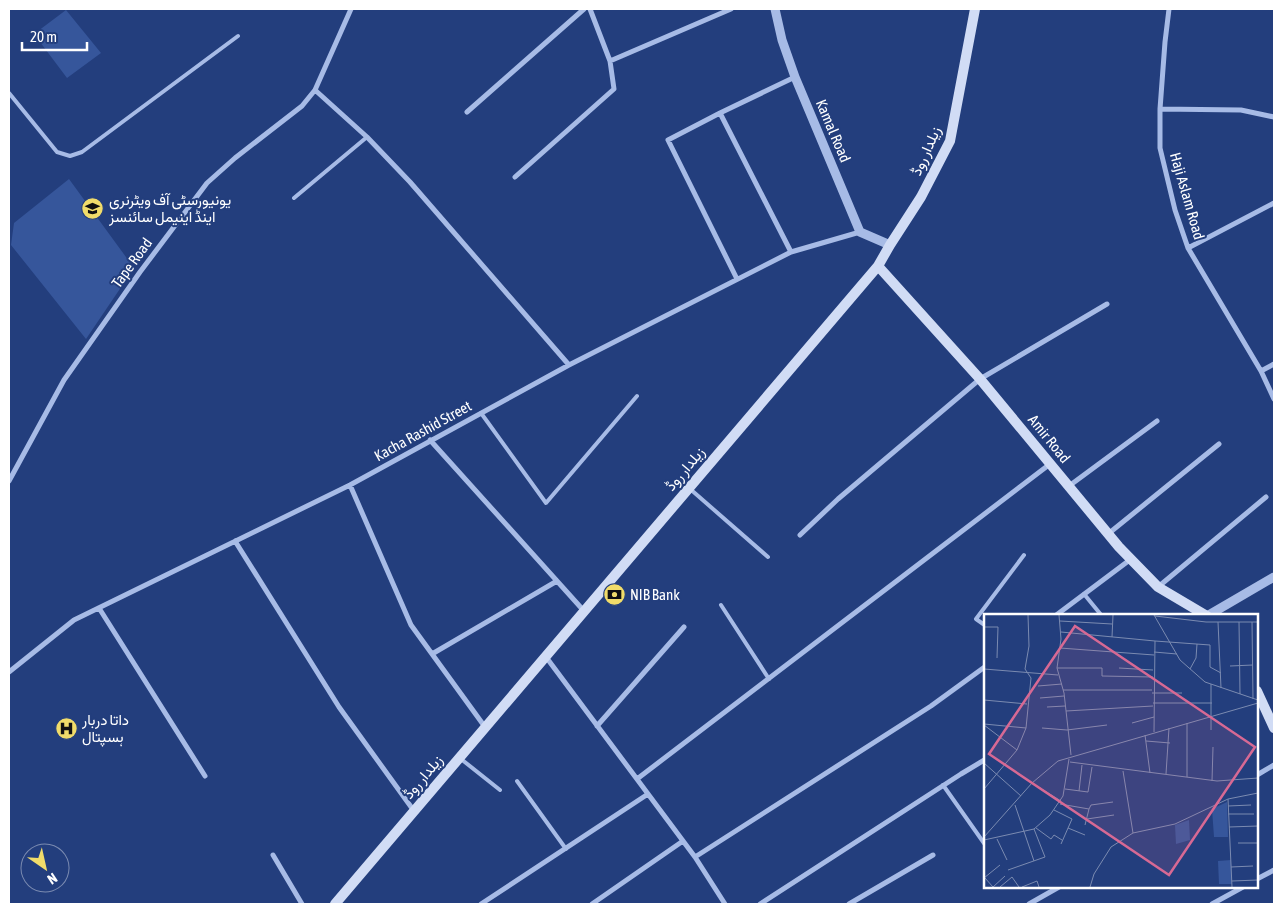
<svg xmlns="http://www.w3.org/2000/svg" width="1283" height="913" font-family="'Asap Condensed',Vazirmatn,sans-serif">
<rect width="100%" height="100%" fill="#233e7d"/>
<path fill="#36569b" d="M 66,10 L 101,53 L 67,78 L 34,34 Z
M 69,179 L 134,268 L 86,339 L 11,245 L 14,223 Z"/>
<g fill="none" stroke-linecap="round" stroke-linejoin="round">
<path stroke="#a7bbe6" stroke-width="4" d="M 9,93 L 57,152 L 70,156 L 82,152 L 238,36
M 294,198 L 367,137
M 481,413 L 546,503 L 637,396
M 689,488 L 768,557
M 1084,594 L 1102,616
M 721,605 L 769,679
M 986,626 L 976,619 L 1024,555
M 461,759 L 500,790
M 517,781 L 566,849
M 943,785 L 986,846"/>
<path stroke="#a7bbe6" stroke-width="5" d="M 590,9 L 610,61 L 731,9
M 1169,9 L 1165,42 L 1160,109 L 1160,148 L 1175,210 L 1188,248 L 1261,371 L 1274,399
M 315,90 L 367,137 L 410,182 L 569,365
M 1160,109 L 1241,110 L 1274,117
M 467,112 L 584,9
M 720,113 L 791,252
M 515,177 L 614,89 L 610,61
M 1188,248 L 1274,203
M 737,279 L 668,140 L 720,113 L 795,77
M 1261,371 L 1274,364
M 430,440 L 584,611
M 9,481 L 64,380 L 140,272 L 207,183 L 235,158 L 302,106 L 315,90 L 351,9
M 350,485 L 411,625 L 485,727
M 1069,486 L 1157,421
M 1108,534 L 1219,444
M 800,535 L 838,499 L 980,379 L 1107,304
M 235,541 L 339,707 L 414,811
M 1158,587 L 1266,497
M 99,608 L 205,776
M 1055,616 L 1131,559
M 432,654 L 557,581
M 546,657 L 695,857 L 725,904
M 9,672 L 74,620 L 350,485 L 569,365 L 791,252 L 860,232
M 597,726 L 684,627
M 1257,775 L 1274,765
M 637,779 L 1050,464
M 273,855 L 302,904
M 695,857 L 931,706 L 986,666
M 1257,879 L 1274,870
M 481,904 L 648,794
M 592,904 L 683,841
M 760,904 L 961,774 L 986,759
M 849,904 L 933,855
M 1029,904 L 1059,887
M 1212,904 L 1243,887"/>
<path stroke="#a7bbe6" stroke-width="9" d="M 775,9 L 782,40 L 795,77 L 860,232 L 890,245
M 1207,616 L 1274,577"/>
<path stroke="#d1dcf5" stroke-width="10" d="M 878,266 L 980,379 L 1119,547 L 1158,587 L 1207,616
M 1257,691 L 1274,728
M 335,904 L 878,266 L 890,245 L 921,197 L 950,141 L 975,9"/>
</g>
<defs>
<symbol id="university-disc" viewBox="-11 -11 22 22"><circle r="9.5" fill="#f1dc6a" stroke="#233e7d"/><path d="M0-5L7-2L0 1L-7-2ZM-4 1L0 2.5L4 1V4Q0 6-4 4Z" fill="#111"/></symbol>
<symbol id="bank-disc" viewBox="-11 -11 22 22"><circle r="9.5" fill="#f1dc6a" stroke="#233e7d"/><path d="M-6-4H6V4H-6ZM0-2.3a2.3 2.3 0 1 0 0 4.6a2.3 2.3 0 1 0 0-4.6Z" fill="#111"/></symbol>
<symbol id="hospital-disc" viewBox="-11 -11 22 22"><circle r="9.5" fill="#f1dc6a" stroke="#233e7d"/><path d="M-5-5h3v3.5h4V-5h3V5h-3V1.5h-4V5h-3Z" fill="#111"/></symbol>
</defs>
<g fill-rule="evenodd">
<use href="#university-disc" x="80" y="196" width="25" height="25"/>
<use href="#bank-disc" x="602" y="582" width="25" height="25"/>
<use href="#hospital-disc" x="54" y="716" width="25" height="25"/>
</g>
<g text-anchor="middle" stroke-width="4" stroke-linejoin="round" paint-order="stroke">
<g font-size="15" fill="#fff" stroke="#233e7d">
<text transform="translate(833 131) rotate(67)" y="5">Kamal Road</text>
<text transform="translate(926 151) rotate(-66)" y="5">زیلدار روڈ</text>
<text transform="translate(1187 196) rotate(74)" y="5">Haji Aslam Road</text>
<text transform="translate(132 263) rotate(-54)" y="5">Tape Road</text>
<text transform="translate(423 431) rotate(-29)" y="5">Kacha Rashid Street</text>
<text transform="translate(1049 439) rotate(51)" y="5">Amir Road</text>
<text transform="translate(685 469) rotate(-50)" y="5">زیلدار روڈ</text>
<text transform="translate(423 777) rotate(-50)" y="5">زیلدار روڈ</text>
</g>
<g font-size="15" fill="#fff" stroke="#233e7d" text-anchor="start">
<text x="109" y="205">یونیورسٹی آف ویٹرنری<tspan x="109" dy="17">اینڈ اینیمل سائنسز</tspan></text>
<text x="630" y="600">NIB Bank</text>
<text x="82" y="725">داتا دربار<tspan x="82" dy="17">ہسپتال</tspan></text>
</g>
</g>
<g transform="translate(984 614)">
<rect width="274" height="274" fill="#233e7d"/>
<path d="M 243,188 L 244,223 L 230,223 L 228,195 ZM 205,206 L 206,226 L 192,230 L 191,211 ZM 247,246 L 248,270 L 235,270 L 234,247 Z" fill="#36569b"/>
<path fill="none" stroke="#7b8bb1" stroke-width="1" d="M 75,1 L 77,25 L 73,54 L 80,79 L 87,141M 170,1 L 196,46 L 221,68 L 274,86M 171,2 L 222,8 L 274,8M 76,7 L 128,10M 234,8 L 237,74M 255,8 L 256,80M 268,8 L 269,85M 0,13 L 14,13 L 13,44M 77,18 L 171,27 L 170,118M 128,23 L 129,1M 171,27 L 226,31 L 226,53 L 237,59M 76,34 L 170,41M 170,38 L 193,40M 246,52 L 269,51M 73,54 L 118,54 L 118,62 L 169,63M 135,54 L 169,56M 0,55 L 74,61M 206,55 L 212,44 L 213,30M 227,70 L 227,116M 54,72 L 78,70M 79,76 L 168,76M 168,79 L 198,79M 56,84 L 80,82M 0,86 L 43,90M 169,89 L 228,89M 63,93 L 81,92M 82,97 L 169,92M 148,109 L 170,103M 0,110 L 42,114M 0,111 L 33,136M 58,114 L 83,116 L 123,111M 161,121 L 166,159M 162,127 L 186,129M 86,148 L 233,167 L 274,164M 0,149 L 37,182M 139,157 L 149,219M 182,160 L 185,114M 203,163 L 203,109M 228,167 L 229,133M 48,169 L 77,187M 0,175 L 33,136 L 42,114 L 47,64 L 41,55 L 45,32 L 44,1M 81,175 L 104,178 L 108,153M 95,177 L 98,151M 244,185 L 274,179M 76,190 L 105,195 L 101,211M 31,191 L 50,247M 244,192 L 267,191M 105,195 L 107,191 L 129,188M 70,196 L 88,205 L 77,230M 244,200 L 270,200M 103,205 L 130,201M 245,213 L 274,212M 52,214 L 67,225 L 70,221 L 78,226M 84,214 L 101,221M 0,223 L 48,169 L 74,147 L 274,89M 13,225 L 23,246M 0,226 L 50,215 L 66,201 L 79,182 L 85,145M 254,229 L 274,229M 247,253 L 269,252M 24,256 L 61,243 L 50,215M 0,264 L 16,251M 1,264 L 9,273 L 21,262M 248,267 L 274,266M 16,273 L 28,263 L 35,273M 38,273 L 53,267 L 55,273M 106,273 L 110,260 L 127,233 L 149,219 L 191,210 L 244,185 L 248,273"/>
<path fill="#d76994" fill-opacity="0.15" stroke="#d76994" stroke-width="2.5" d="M 91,12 L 271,133 L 185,261 L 5,140 Z"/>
<rect width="274" height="274" fill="none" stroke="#fff" stroke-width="2.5"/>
</g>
<rect width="1283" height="913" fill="none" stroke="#ffffff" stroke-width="20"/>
<g transform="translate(45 868) rotate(146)"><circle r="24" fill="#233e7d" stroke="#7b8bb1"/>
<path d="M0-4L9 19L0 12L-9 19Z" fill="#f1dc6a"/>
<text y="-8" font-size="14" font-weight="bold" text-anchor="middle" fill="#ffffff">N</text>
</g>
<path d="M22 42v8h65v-8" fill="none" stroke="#ffffff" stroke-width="2.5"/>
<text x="30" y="42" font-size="15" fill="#ffffff" stroke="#233e7d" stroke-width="4" paint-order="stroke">20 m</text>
</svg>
